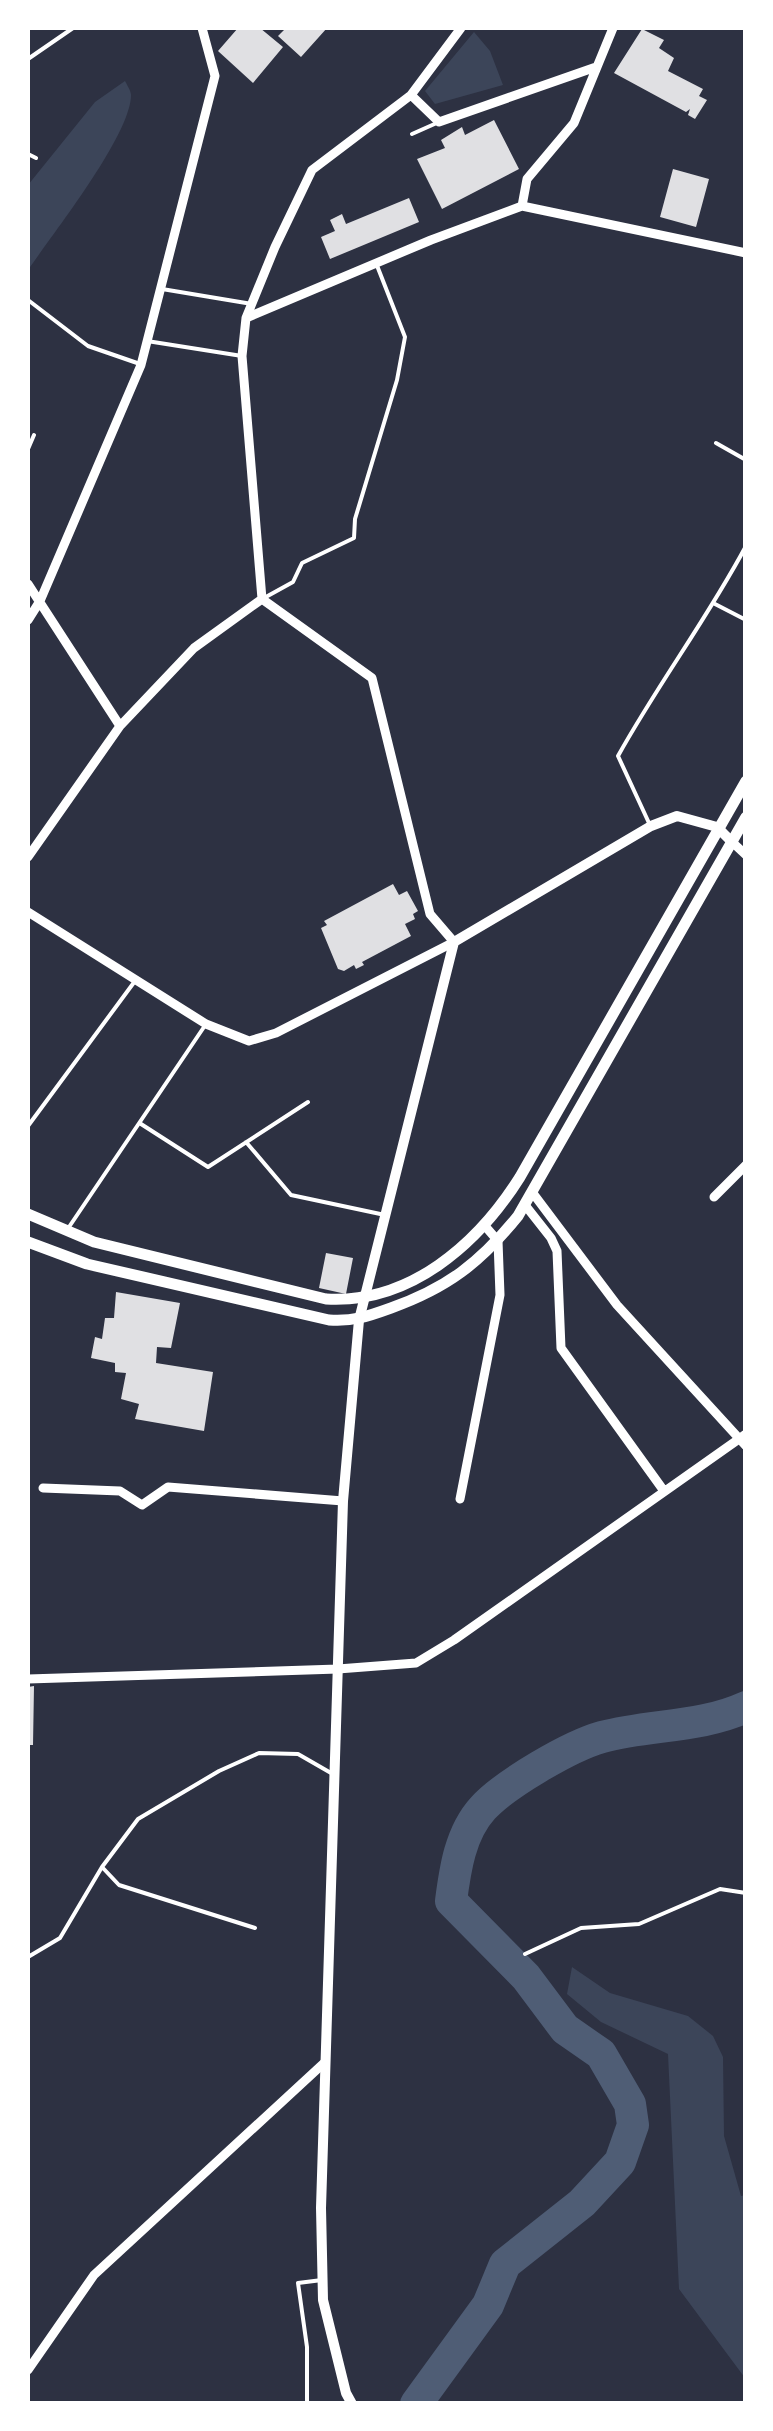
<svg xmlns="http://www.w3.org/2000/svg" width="773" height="2431" font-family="Commissioner,sans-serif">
<rect width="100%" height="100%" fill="#2d3142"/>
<path fill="#3c4559" d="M 474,32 L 490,51 L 503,85 L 435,104 L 425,91 Z
M 125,81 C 127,85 131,91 131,95 C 131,135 52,235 28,270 L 28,185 L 95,102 Z
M 572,1967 L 610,1993 L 688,2016 L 713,2036 L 723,2057 L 724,2136 L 741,2196 L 745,2195 L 745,2378 L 679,2289 L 668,2054 L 601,2022 L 567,1994 Z"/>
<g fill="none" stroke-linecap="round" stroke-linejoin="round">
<path stroke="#4f5d75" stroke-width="32" d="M 416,2404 L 488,2305 L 505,2264 L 582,2203 L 620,2162 L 633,2125 L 630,2104 L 601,2054 L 565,2029 L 526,1977 L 451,1901 C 455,1870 460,1833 483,1808 C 505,1784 570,1746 602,1737 C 650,1724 700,1728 746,1707"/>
</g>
<path fill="#e0e0e3" d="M 238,28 L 260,28 L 283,47 L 253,83 L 218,51 Z
M 286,28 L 327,28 L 301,57 L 278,36 Z
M 642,29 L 664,40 L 659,48 L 674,58 L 668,71 L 703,89 L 699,96 L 707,100 L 695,119 L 688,115 L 690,109 L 686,112 L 614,73 Z
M 494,120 L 519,169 L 442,209 L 417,159 L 445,148 L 441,140 L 462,127 L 465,135 Z
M 673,169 L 709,179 L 696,227 L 660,217 Z
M 409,198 L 419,222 L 330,259 L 321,237 L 335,231 L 330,220 L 342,214 L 346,224 Z
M 393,884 L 399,895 L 407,891 L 418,911 L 413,914 L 415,919 L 405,924 L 411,936 L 362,962 L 364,965 L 356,969 L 354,965 L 344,971 L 338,969 L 321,928 L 327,925 L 324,921 Z
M 326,1253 L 353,1258 L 346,1294 L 319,1288 Z
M 116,1292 L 180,1303 L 171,1348 L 157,1347 L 156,1363 L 213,1372 L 204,1431 L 135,1419 L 139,1404 L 121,1399 L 126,1373 L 115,1372 L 115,1363 L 91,1358 L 95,1337 L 102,1339 L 105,1318 L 114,1318 Z
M 34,1686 L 33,1745 L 28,1745 L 28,1687 Z"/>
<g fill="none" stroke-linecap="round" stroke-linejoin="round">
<path stroke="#fff" stroke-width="4" d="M 28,59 L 73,28
M 412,134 L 439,122
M 28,154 L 36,158
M 162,289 L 252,304
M 28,300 L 88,346 L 140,364
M 147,341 L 242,356
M 716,443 L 746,460
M 28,449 L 34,435
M 264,598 L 293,582 L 302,563 L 354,538 L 355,519 L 397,380 L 405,337 L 376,263
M 715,604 L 746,620
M 649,823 L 618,756 C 658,684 707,619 746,546
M 141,1124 L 208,1167 L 308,1102
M 28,1126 L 135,981
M 246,1142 L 291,1195 L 385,1215
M 69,1227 L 206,1024
M 102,1867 L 119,1885 L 255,1928
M 525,1954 L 581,1928 L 639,1924 L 720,1889 L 746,1893
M 28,1957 L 60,1938 L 102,1867 L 138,1819 L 219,1771 L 259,1753 L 298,1754 L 331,1773
M 307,2404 L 307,2347 L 298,2283 L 322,2280"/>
<path stroke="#fff" stroke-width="9" d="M 411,95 L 439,122 L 596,67
M 522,206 L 527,179 L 574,123 L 613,28
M 246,318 L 431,240 L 522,206 L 746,253
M 28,584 L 120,726
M 28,620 L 40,601 L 141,365 L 215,76 L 202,28
M 731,841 L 746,855
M 28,857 L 120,726 L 194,648 L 262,599 L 242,356 L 246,318 L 275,247 L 312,170 L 411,95 L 461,28
M 28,912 L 206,1024 L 249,1041 L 276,1033 L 454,942 L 430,914 L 372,678 L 262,599
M 532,1192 L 617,1305 L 746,1446
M 714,1197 L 746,1165
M 525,1205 L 551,1238 L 557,1251 L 561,1348 L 664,1491
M 43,1488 L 120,1491 L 142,1505 L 168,1487 L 343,1501
M 460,1499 L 500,1295 L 498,1241 L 485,1226
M 28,1679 L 338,1669 L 416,1663 L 454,1640 L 746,1434
M 28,2370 L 94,2275 L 324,2063"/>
<path stroke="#fff" stroke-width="10" d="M 352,2404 L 346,2393 L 323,2300 L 321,2208 L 343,1501 L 359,1320 L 454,942 L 651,826 L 677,816 L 717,827 L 731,841"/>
<path stroke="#fff" stroke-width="11" d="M 28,1214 L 94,1242 L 326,1299 C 410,1304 478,1244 520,1177 L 746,781
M 28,1242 L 87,1264 L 329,1320 C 352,1322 369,1316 391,1308 C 447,1288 480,1263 518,1216 L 746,817"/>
</g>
<rect width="773" height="2431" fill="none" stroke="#ffffff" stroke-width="60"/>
</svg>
